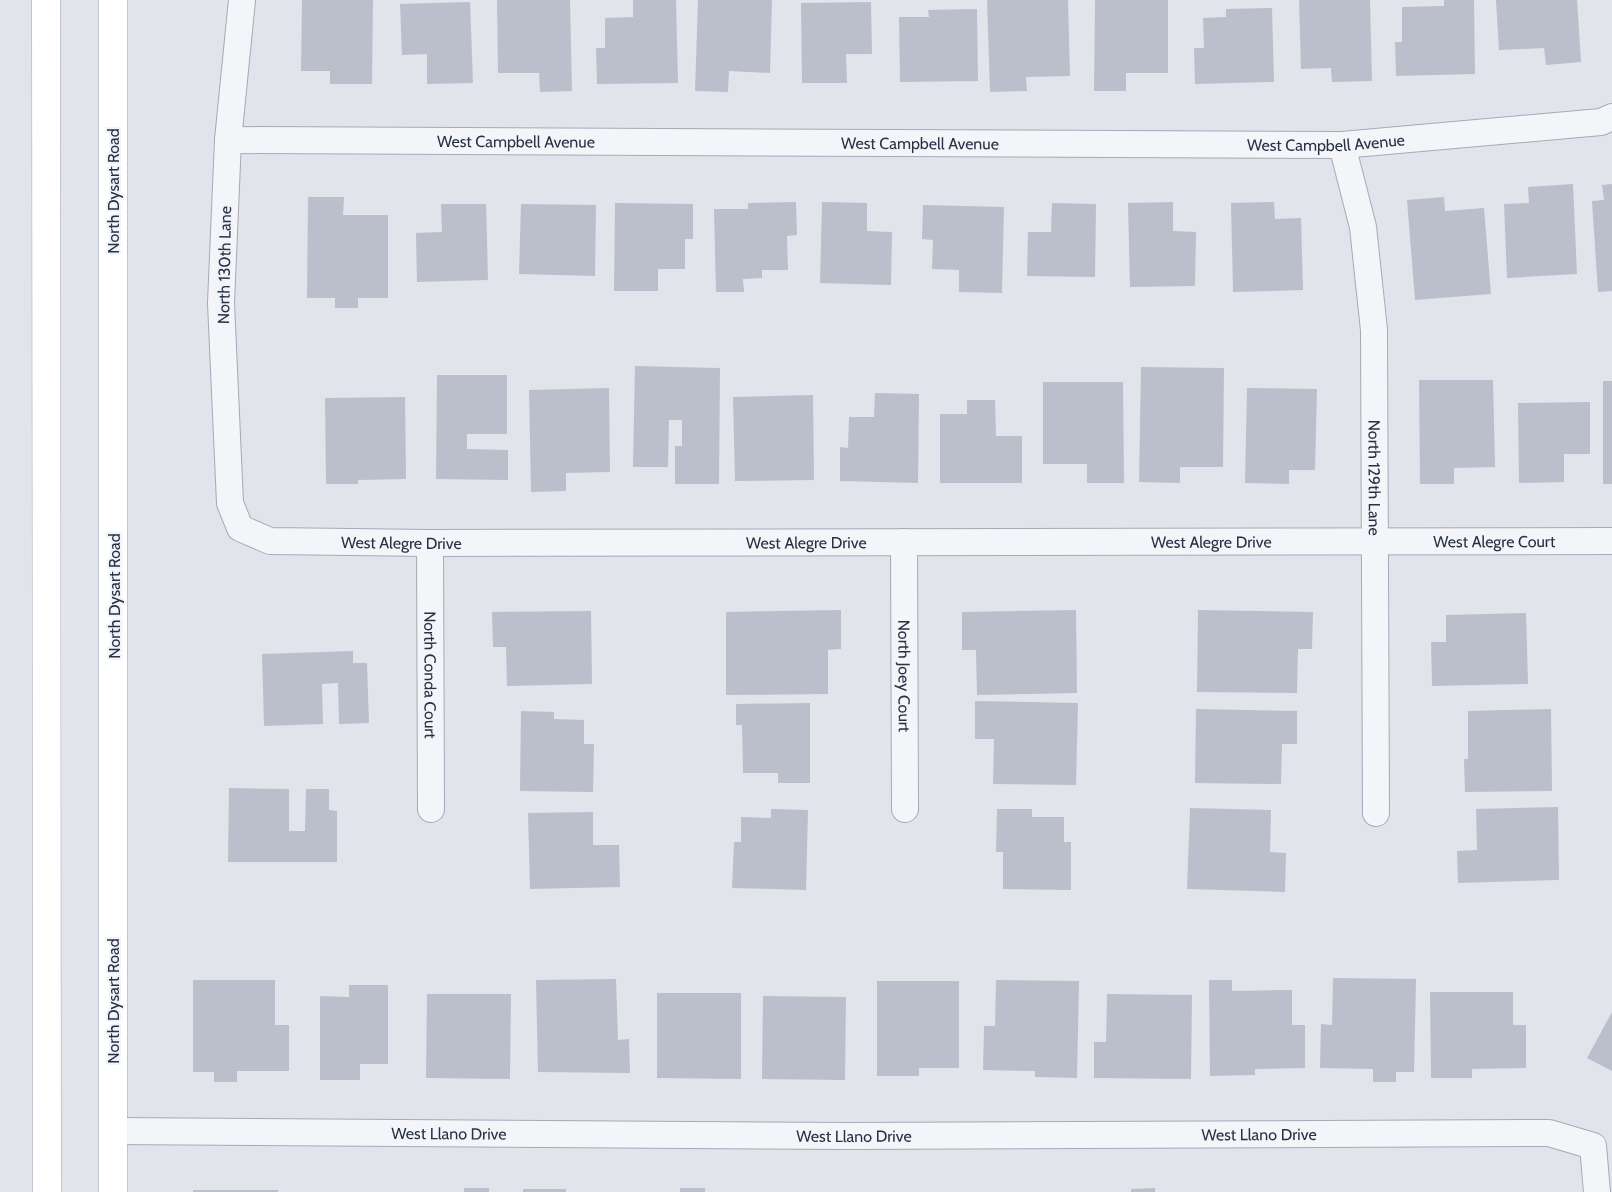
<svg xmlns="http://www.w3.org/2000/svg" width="1612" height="1192" font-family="Cabin,sans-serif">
<rect width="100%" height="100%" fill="#e1e4eb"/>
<path fill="#babfcb" d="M 302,0 L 373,0 L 372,84 L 330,84 L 330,71 L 301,71 Z
M 497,0 L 570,0 L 572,91 L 540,92 L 539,73 L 498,73 Z
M 633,0 L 676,0 L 678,83 L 597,84 L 596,48 L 605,48 L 605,18 L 633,17 Z
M 698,0 L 772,0 L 770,73 L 729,71 L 728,92 L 695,91 Z
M 987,0 L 1068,0 L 1070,76 L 1026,77 L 1027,91 L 990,92 Z
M 1095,0 L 1168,0 L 1168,73 L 1126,73 L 1126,91 L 1094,91 Z
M 1299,0 L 1370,0 L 1372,81 L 1332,82 L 1331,68 L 1301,69 Z
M 1444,0 L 1474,0 L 1475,74 L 1396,76 L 1395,42 L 1402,42 L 1402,7 L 1444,6 Z
M 1496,0 L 1577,0 L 1581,62 L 1546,65 L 1544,48 L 1499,50 Z
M 470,2 L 473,83 L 427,84 L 427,54 L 402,55 L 400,4 Z
M 871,2 L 872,54 L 846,54 L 847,83 L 802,83 L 801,3 Z
M 1272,8 L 1274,82 L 1195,84 L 1194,48 L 1204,48 L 1203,18 L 1226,17 L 1226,9 Z
M 977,9 L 978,81 L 900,82 L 899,17 L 929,17 L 928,10 Z
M 1573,184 L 1577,274 L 1507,278 L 1504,204 L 1529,203 L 1528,187 Z
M 1612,184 L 1612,291 L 1598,292 L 1592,201 L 1604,200 L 1602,185 Z
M 308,197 L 344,197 L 343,215 L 388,215 L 388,298 L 358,298 L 358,308 L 335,308 L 335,298 L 307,298 Z
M 1444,197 L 1445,211 L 1484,208 L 1491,294 L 1415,300 L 1407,200 Z
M 796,202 L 797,235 L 787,236 L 788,270 L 762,270 L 762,278 L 743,279 L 744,292 L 716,292 L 714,209 L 748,209 L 748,203 Z
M 822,202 L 867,203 L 867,231 L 892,232 L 891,285 L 820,283 Z
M 1173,202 L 1173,231 L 1196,232 L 1195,286 L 1130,287 L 1128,203 Z
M 1274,202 L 1275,219 L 1301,218 L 1303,290 L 1233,292 L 1231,203 Z
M 615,203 L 693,204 L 693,239 L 685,239 L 685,269 L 658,269 L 658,291 L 614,291 Z
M 1052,203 L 1096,204 L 1095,277 L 1027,276 L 1028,232 L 1051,232 Z
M 441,204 L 486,204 L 488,280 L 417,282 L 416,233 L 442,232 Z
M 521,204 L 596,205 L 595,276 L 519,274 Z
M 923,205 L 1004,207 L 1002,293 L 959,292 L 959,270 L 932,269 L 933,240 L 922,239 Z
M 635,366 L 720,368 L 719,484 L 675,484 L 675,446 L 682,446 L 682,420 L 669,420 L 668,467 L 633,467 Z
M 1141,367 L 1224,368 L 1223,467 L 1180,467 L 1180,483 L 1139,482 Z
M 437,375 L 507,375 L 507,434 L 467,434 L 467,449 L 508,450 L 508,480 L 436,479 Z
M 1419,380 L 1493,380 L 1495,467 L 1454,468 L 1454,484 L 1420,484 Z
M 1603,381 L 1612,381 L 1612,484 L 1603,484 Z
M 1043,382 L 1123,382 L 1124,483 L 1087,483 L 1087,464 L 1043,464 Z
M 609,388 L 610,472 L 566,473 L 566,491 L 531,492 L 529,390 Z
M 1247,388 L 1317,389 L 1315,470 L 1289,470 L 1289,484 L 1245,483 Z
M 875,393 L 919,394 L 918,483 L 840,481 L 840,447 L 848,448 L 849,417 L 874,417 Z
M 813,395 L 814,480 L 735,481 L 733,397 Z
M 405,397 L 406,479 L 358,480 L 358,484 L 326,484 L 325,398 Z
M 967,400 L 995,400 L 996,436 L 1022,436 L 1022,483 L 940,483 L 940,414 L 967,414 Z
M 1590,402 L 1590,454 L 1564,454 L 1564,482 L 1519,483 L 1518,403 Z
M 841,610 L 841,649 L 828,650 L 828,694 L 726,695 L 726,612 Z
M 1076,610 L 1077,693 L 977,695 L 976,650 L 962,650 L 962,612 Z
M 1198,610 L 1313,612 L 1312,649 L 1298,649 L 1297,693 L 1197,692 Z
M 591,611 L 592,684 L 507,686 L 506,647 L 493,647 L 492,612 Z
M 1526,613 L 1528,684 L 1432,686 L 1431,642 L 1446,642 L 1446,615 Z
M 353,651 L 353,663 L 367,663 L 369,723 L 339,724 L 338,683 L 322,684 L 323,724 L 264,726 L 262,654 Z
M 975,701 L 1078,703 L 1076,785 L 993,784 L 994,739 L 975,739 Z
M 810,703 L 810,783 L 778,783 L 778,773 L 743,773 L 742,725 L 736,725 L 736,704 Z
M 1196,709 L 1297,711 L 1297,744 L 1282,744 L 1281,784 L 1195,783 Z
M 1551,709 L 1552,791 L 1465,792 L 1464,759 L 1468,759 L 1468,711 Z
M 521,711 L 554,712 L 554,719 L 584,720 L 584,744 L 594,744 L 593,792 L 520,791 Z
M 229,788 L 289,789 L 289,831 L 305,831 L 306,789 L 329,789 L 329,810 L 337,811 L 337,862 L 228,862 Z
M 1558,807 L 1559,880 L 1458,883 L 1457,851 L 1477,850 L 1476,809 Z
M 1190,808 L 1271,810 L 1270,852 L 1286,853 L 1285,892 L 1187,889 Z
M 771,809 L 808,810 L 806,890 L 732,888 L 734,842 L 741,842 L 741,817 L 771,818 Z
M 997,809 L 1032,809 L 1032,817 L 1064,817 L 1064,842 L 1071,842 L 1071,890 L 1003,889 L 1003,852 L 996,852 Z
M 593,812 L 593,845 L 619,845 L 620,887 L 530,889 L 528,813 Z
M 1333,978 L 1416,979 L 1414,1072 L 1396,1072 L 1396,1082 L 1373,1082 L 1373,1069 L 1320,1068 L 1321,1024 L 1332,1025 Z
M 616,979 L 618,1040 L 629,1039 L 630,1073 L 538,1072 L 536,980 Z
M 193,980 L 275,980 L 275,1025 L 289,1025 L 289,1071 L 237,1071 L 237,1082 L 214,1082 L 214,1072 L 193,1072 Z
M 996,980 L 1079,981 L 1077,1078 L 1035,1077 L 1035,1071 L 983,1070 L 984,1026 L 995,1026 Z
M 1209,980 L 1232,980 L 1232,991 L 1292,990 L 1292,1025 L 1305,1025 L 1305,1068 L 1255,1069 L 1255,1075 L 1210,1076 Z
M 877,981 L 959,981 L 959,1068 L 919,1068 L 919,1076 L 877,1076 Z
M 349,985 L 388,985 L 388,1064 L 360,1064 L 360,1080 L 320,1080 L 320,996 L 349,997 Z
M 1430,992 L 1513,992 L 1513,1025 L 1526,1025 L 1526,1068 L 1472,1069 L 1472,1078 L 1431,1078 Z
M 657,993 L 741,993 L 741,1079 L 657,1078 Z
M 427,994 L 511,994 L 510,1079 L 426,1078 Z
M 1107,994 L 1192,995 L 1191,1079 L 1094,1078 L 1094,1042 L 1106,1042 Z
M 763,996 L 846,997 L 845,1080 L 762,1079 Z
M 1612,1012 L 1612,1071 L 1587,1058 Z
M 464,1188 L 489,1188 L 489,1192 L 464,1192 Z
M 680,1188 L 705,1188 L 705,1192 L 680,1192 Z
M 1155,1188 L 1155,1192 L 1131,1192 L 1131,1189 Z
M 523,1189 L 566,1189 L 566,1192 L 523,1192 Z
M 193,1190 L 278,1190 L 278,1192 L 193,1192 Z"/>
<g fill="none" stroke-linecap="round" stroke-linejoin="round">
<defs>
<g id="minor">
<path id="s1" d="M 242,0 L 228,140 L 221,303 L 230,503 L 240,528 L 270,541 L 430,543 L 1612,541"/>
<path id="s2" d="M 228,140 L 1342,145 L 1601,122 L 1612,117"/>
<path id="s3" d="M 1342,145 L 1363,227 L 1374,330 L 1376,813"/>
<path id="s4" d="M 904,542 L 905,809"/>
<path id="s5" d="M 430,543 L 431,809"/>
<path id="s6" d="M 113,1131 L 847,1136 L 1549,1133 L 1593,1146 L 1597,1192"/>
</g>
<path id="primary" d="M 46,0 L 47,1192
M 113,0 L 113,1192"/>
</defs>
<use href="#minor" stroke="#a6aab6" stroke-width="28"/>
<use href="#primary" stroke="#9fa7b7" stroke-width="29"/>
<use href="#minor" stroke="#f4f5f8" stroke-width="26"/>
<use href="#primary" stroke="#fff" stroke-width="28"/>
</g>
<g text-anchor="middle" stroke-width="4.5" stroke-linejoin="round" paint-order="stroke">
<g font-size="16" fill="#283044" stroke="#f0f3f8">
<text dy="6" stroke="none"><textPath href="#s2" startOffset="288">West Campbell Avenue</textPath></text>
<text dy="6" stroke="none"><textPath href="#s2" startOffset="1098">West Campbell Avenue</textPath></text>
<text dy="6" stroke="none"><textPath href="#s2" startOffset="692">West Campbell Avenue</textPath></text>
<text transform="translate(113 191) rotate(-90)" y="6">North Dysart Road</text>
<text transform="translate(224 265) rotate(-89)" y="6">North 130th Lane</text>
<text dy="6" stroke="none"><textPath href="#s3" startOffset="336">North 129th Lane</textPath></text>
<text dy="6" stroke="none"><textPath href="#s1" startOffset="1505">West Alegre Drive</textPath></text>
<text dy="6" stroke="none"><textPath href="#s1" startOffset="1788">West Alegre Court</textPath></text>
<text dy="6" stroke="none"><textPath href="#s1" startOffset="695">West Alegre Drive</textPath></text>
<text dy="6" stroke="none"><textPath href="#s1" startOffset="1100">West Alegre Drive</textPath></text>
<text transform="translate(114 596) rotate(-90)" y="6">North Dysart Road</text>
<text dy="6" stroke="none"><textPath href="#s4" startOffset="134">North Joey Court</textPath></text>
<text dy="6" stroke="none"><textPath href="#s5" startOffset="132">North Conda Court</textPath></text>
<text transform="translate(113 1001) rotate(-90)" y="6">North Dysart Road</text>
<text dy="6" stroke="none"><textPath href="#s6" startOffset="336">West Llano Drive</textPath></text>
<text dy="6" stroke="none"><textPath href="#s6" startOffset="1146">West Llano Drive</textPath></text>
<text dy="6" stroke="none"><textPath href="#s6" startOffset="741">West Llano Drive</textPath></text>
</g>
</g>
</svg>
